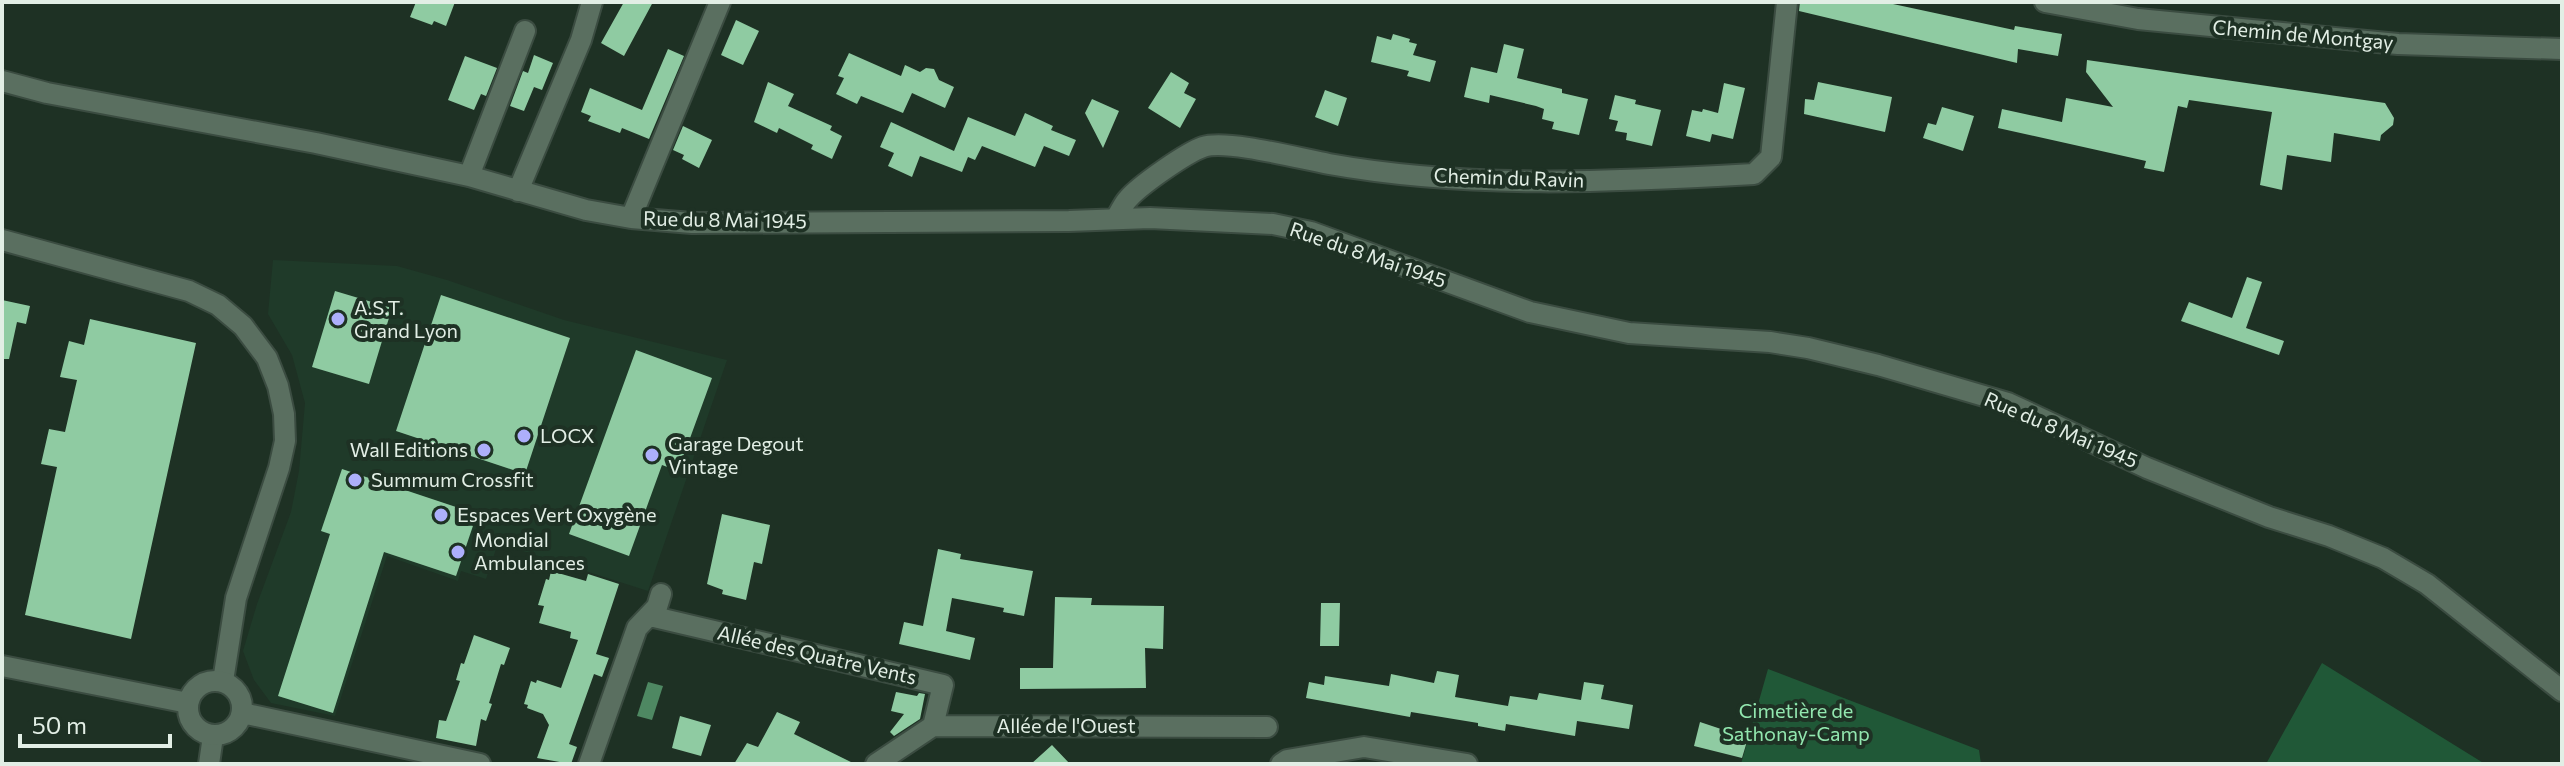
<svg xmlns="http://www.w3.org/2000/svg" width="2564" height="766" font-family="Commissioner,sans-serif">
<rect width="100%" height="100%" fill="#1e3124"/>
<path fill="#1f3a29" d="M 273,260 L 397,266 L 447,280 L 564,320 L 727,360 L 648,591 L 498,543 L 486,579 L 461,571 L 458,581 L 387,556 L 335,716 L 271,703 L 254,680 L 243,651 L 257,604 L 291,512 L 299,471 L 305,403 L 292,355 L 268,314 Z"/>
<path fill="#205837" d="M 2322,663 L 2485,764 L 2266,764 Z
M 1768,669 L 1979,750 L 1981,764 L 1741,764 Z"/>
<path fill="#4e8862" d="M 648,682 L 663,686 L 652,720 L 637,716 Z"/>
<path fill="#8fcba2" d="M 416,2 L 455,2 L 446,26 L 434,21 L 432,25 L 410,17 Z
M 624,2 L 653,2 L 624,56 L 601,43 Z
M 1800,2 L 1894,2 L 1893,4 L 2014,30 L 2015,26 L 2062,34 L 2058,56 L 2018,49 L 2017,63 L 1799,11 Z
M 736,20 L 759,31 L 743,65 L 721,55 Z
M 1393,34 L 1410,39 L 1409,42 L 1417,44 L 1413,55 L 1436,61 L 1430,82 L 1407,76 L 1409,71 L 1371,62 L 1377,36 L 1391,40 Z
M 1504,44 L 1524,49 L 1517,78 L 1562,89 L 1562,93 L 1588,99 L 1579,135 L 1552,129 L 1554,122 L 1542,119 L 1544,109 L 1536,106 L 1490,95 L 1489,103 L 1464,97 L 1471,67 L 1497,73 Z
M 668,49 L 684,56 L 649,139 L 622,128 L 620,133 L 588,121 L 591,116 L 581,112 L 590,88 L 642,110 Z
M 849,53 L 901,76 L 905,65 L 920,72 L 926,68 L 934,69 L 939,80 L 954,87 L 945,108 L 912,93 L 903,113 L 861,96 L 857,104 L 836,94 L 844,78 L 838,76 Z
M 534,55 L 553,63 L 542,90 L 534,87 L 524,111 L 510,106 L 523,71 L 528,73 Z
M 465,56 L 497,68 L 486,96 L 481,94 L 474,110 L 448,100 Z
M 2087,60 L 2385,103 L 2394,118 L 2393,125 L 2381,135 L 2380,141 L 2334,133 L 2331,162 L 2287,155 L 2282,190 L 2260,185 L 2272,112 L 2189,100 L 2187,108 L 2178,106 L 2164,172 L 2144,168 L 2146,161 L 1998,128 L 2002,109 L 2062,122 L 2066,98 L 2113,107 L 2086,72 Z
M 1171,72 L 1189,83 L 1184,93 L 1196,99 L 1180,128 L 1148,108 Z
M 768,82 L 794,94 L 788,106 L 832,126 L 830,130 L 842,136 L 832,159 L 811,149 L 813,145 L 779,128 L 777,133 L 754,122 Z
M 1818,82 L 1892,97 L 1885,132 L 1804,114 L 1805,99 L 1814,100 Z
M 1724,83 L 1745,88 L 1733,139 L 1712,134 L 1710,142 L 1686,136 L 1692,110 L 1702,112 L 1703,109 L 1718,113 Z
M 1325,90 L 1347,98 L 1338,126 L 1315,117 Z
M 1615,95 L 1636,100 L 1635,104 L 1661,110 L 1652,146 L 1626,140 L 1627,133 L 1615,131 L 1618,121 L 1609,119 Z
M 1092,99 L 1119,111 L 1103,148 L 1085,113 Z
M 1942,107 L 1974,116 L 1963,151 L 1923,138 L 1928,123 L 1936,125 Z
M 1025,113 L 1053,126 L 1051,130 L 1076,140 L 1069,156 L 1044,146 L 1035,167 L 982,146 L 975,160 L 968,157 L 962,172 L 920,156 L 912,177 L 888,166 L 894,153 L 880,147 L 891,122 L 954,151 L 968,117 L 1015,136 Z
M 683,126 L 712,140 L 699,168 L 682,159 L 684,155 L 673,150 Z
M 2247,277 L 2262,282 L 2246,328 L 2284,341 L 2279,355 L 2181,321 L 2189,302 L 2232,318 Z
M 335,291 L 392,308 L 369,384 L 312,367 Z
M 441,295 L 570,338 L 525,474 L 396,431 Z
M 2,300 L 30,306 L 26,324 L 17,322 L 9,359 L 2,359 Z
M 90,319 L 196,343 L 131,639 L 25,615 L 57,467 L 41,464 L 49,429 L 65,432 L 77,380 L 60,377 L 69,341 L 84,345 Z
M 636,350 L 712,378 L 678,471 L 662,465 L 629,556 L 569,534 Z
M 342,469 L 477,514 L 456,576 L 384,552 L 333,713 L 278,696 L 330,534 L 321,531 Z
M 722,514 L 770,525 L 762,564 L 754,562 L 746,600 L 722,594 L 723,590 L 707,584 Z
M 938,549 L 961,554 L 960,559 L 1033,571 L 1024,616 L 1003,612 L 1004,608 L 952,598 L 946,631 L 975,638 L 970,660 L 899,644 L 904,622 L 923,626 Z
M 551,571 L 586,581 L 588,574 L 619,584 L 596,654 L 609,658 L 602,677 L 594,674 L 569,744 L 577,747 L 571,764 L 537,758 L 549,725 L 543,714 L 527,708 L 528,705 L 524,704 L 531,681 L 536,683 L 537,680 L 561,688 L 578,640 L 570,638 L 571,632 L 539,623 L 544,606 L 538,605 L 546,579 L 549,580 Z
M 1055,597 L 1092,598 L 1091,605 L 1164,606 L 1163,649 L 1145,648 L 1146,688 L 1020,689 L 1020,668 L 1053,668 Z
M 1321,603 L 1340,603 L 1339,646 L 1320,646 Z
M 474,635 L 510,648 L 504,665 L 501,664 L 489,703 L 492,704 L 486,721 L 481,719 L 476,746 L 436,738 L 439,720 L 446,721 L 460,681 L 456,680 L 461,663 L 464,664 Z
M 1437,671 L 1459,675 L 1455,697 L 1508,706 L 1510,696 L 1537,700 L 1539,693 L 1581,700 L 1584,682 L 1604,685 L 1601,699 L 1633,705 L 1629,729 L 1577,721 L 1575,736 L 1506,724 L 1505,731 L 1478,726 L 1478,723 L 1411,712 L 1410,717 L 1306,698 L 1309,682 L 1324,685 L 1325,676 L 1389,686 L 1391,674 L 1434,683 Z
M 896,692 L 917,696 L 919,693 L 925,694 L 920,719 L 894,736 L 890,732 L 904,714 L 891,711 Z
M 777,712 L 800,722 L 794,734 L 855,764 L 734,764 L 747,743 L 758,747 Z
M 680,716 L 711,725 L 701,756 L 672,748 Z
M 1700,722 L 1748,738 L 1742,758 L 1694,746 Z
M 1052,745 L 1070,764 L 1031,764 Z"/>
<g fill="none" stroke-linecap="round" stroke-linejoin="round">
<defs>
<path id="street" d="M 2045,2 L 2138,19 L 2398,44 L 2562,49
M 2,81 L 47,93 L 316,143 L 469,176 L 586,210 L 631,218 L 692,223 L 1069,221 L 1150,218 L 1273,224 L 1311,232 L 1530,312 L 1629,333 L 1770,342 L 1808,348 L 1878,365 L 2008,403 L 2147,468 L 2269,517 L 2329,536 L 2383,558 L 2427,584 L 2562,691
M 469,176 L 525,31
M 518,191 L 581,40 L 592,2
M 631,218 L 720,2
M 1115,219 C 1120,213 1123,204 1128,199 C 1140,185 1186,153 1203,147 C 1227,139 1301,159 1329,164 C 1468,189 1613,182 1754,174 L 1771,157 L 1787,2
M 2,240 L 189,291 L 218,305 L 243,326 L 267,358 L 278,386 L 284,414 L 285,441 L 279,468 L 236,598 L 223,681
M 650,616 L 943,685 L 933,726
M 209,764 L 213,736
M 589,764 L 637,628 L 657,607 L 661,594
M 876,764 L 933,726 L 1267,727
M 1281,764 L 1287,760 L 1364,747 L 1467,764"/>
<path id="secondary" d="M 2,666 L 188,703
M188 708a27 27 0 1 1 54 0a27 27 0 1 1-54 0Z
M 242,713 L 480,764"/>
</defs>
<use href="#street" stroke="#3b4c41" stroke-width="24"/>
<use href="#secondary" stroke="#3b4c41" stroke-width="24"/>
<use href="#street" stroke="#5a6f60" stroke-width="20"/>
<use href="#secondary" stroke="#5a6f60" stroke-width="20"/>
</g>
<g fill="#adaffb" stroke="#1e3124" stroke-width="3">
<circle cx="338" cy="319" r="8"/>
<circle cx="524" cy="436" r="8"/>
<circle cx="484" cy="450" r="8"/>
<circle cx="652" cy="455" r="8"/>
<circle cx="355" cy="480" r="8"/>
<circle cx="441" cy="515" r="8"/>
<circle cx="458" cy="552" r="8"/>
</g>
<g text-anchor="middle" stroke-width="8" stroke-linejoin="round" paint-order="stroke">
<g font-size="20" fill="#e2eee5" stroke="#1e3124">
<text transform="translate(2303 35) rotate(5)" y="7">Chemin de Montgay</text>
<text transform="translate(1509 178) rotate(2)" y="7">Chemin du Ravin</text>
<text transform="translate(725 220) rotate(1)" y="7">Rue du 8 Mai 1945</text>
<text transform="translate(1368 255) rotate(19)" y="7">Rue du 8 Mai 1945</text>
<text transform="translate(2061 430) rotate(23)" y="7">Rue du 8 Mai 1945</text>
<text transform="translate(817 655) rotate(13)" y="7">Allée des Quatre Vents</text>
<text x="1066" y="733">Allée de l'Ouest</text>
</g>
<g font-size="20" fill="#e2eee5" stroke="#1e3124" text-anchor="start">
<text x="354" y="315">A.S.T.<tspan x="354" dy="23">Grand Lyon</tspan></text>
<text x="540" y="443">LOCX</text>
<text x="668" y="451">Garage Degout<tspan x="668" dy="23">Vintage</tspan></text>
<text x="468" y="457" text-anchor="end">Wall Editions</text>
<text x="371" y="487">Summum Crossfit</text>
<text x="457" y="522">Espaces Vert Oxygène</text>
<text x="474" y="547">Mondial<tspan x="474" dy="23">Ambulances</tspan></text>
</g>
<g font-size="20" fill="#92e7af" stroke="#1e3124">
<text x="1796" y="718">Cimetière de<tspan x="1796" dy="23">Sathonay-Camp</tspan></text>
</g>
</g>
<rect width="2564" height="766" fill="none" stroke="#e2eee5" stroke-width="8"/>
<path d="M20 734v12h150v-12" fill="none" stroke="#e2eee5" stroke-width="4"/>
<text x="32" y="734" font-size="24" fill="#e2eee5" stroke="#1e3124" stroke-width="6" paint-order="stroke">50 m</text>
</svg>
